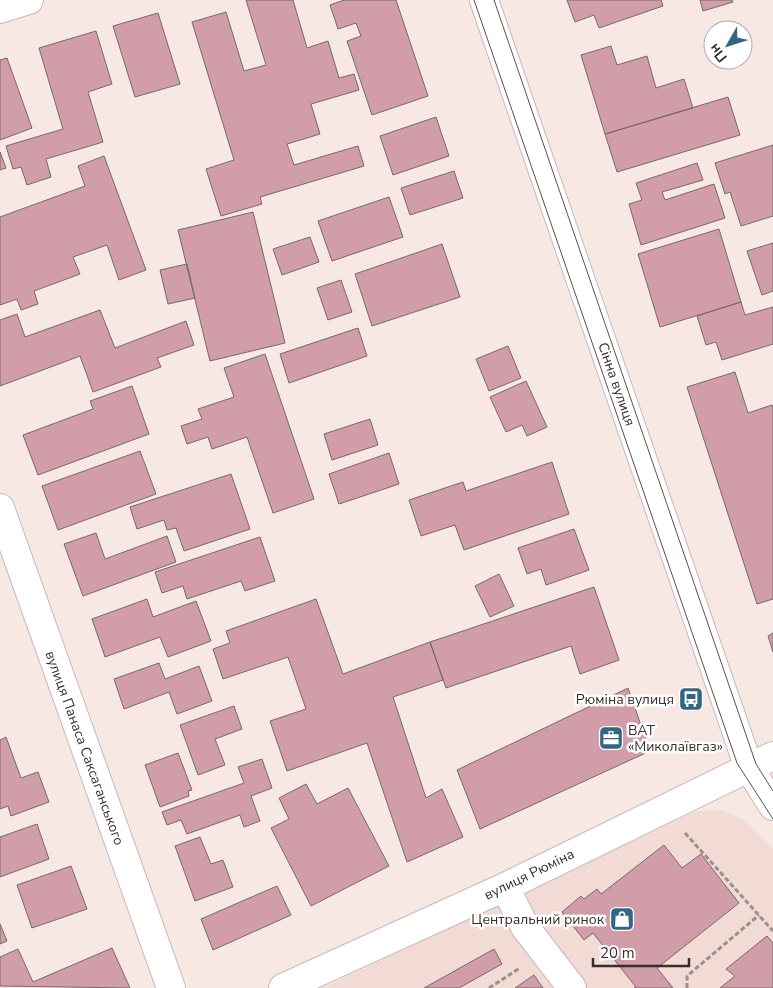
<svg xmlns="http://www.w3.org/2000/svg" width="773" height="988" font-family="'Nunito Sans',sans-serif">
<rect width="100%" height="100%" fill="#f7e8e4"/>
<path fill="#f2dbd4" d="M 722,810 L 744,820 L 773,849 L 773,988 L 323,988 L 697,811 Z"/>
<path fill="#d09da8" stroke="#76696b" d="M 246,0 L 293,0 L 307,48 L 328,41 L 339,78 L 354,74 L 359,90 L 311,104 L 320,134 L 287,144 L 294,165 L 358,146 L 364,166 L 260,197 L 262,204 L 221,216 L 206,169 L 234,160 L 192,22 L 226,12 L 244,71 L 266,65 Z
M 344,0 L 396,0 L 428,96 L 372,115 L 347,41 L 361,36 L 356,23 L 338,29 L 330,5 Z
M 567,0 L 661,0 L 663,6 L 599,28 L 594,15 L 575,22 Z
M 700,0 L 732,0 L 733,2 L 703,11 Z
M 158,13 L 180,84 L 135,97 L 113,26 Z
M 96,31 L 112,84 L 88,92 L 103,142 L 46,159 L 51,177 L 27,185 L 21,167 L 13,169 L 6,146 L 63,129 L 39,48 Z
M 611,46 L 617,65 L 647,56 L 656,88 L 684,79 L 693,108 L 605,134 L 581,55 Z
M 7,58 L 32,128 L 0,140 L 0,60 Z
M 728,97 L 740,135 L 617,172 L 605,134 Z
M 436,117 L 449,156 L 393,175 L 380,136 Z
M 773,145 L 773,216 L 741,226 L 730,192 L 725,194 L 715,163 Z
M 0,152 L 6,168 L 0,170 Z
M 104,156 L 146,270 L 119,280 L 107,245 L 73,257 L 80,274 L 34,291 L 38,304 L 21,310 L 17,299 L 0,305 L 0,217 L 85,186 L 78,166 Z
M 697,163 L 703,180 L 662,192 L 665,200 L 714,184 L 725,218 L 641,245 L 629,204 L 642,200 L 636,183 Z
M 454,171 L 463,198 L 410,215 L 401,188 Z
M 389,197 L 403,237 L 332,261 L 318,221 Z
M 253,212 L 285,343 L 210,361 L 178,230 Z
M 719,229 L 741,302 L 660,327 L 638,254 Z
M 310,237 L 319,262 L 282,275 L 273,249 Z
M 773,243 L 773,291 L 762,295 L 747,251 Z
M 442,244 L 460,297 L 372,326 L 355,274 Z
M 187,264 L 195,298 L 168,304 L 160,270 Z
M 341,280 L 352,312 L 328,320 L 317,288 Z
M 741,302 L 745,315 L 773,307 L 773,344 L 722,360 L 716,342 L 706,345 L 697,316 Z
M 100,310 L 115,348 L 186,321 L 194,345 L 157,358 L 161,367 L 93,392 L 80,356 L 0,386 L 0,320 L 17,314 L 25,337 Z
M 358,328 L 367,356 L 289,383 L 280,354 Z
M 508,346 L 521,378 L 489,391 L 476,359 Z
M 265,354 L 314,499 L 273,513 L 247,437 L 212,449 L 208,437 L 187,444 L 181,426 L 202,419 L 198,409 L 234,397 L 224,368 Z
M 735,372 L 748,413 L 772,405 L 773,408 L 773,599 L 757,604 L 687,387 Z
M 526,381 L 547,427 L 527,436 L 522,425 L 506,432 L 490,397 Z
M 132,386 L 149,434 L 38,475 L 23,435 L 93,409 L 90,401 Z
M 370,419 L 378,445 L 332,460 L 324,434 Z
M 140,451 L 156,494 L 58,530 L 42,486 Z
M 389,453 L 399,484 L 339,504 L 329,474 Z
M 552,462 L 569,514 L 464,550 L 455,525 L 421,536 L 409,500 L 463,482 L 466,491 Z
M 231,474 L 250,529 L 184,551 L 176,528 L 167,530 L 164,520 L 137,529 L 130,507 Z
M 574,529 L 589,570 L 546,585 L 541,569 L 527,574 L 518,548 Z
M 96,533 L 105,559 L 167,536 L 176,562 L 83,596 L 64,544 Z
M 260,537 L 275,581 L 245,591 L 241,581 L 187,599 L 183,586 L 162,593 L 155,572 Z
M 499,574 L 514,606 L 490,617 L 475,586 Z
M 594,587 L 619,660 L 580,674 L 571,646 L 446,688 L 430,642 Z
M 147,599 L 153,617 L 196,601 L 211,641 L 168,657 L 160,637 L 105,657 L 92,619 Z
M 316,599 L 343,674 L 430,642 L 443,680 L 393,697 L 426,798 L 442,789 L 463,837 L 407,862 L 367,743 L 287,771 L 270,721 L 306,709 L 288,657 L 223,679 L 213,649 L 230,643 L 226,631 Z
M 773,633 L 773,652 L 768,636 Z
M 159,663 L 165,679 L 199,666 L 212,701 L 177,714 L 169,692 L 124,709 L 114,679 Z
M 628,688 L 650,751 L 480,829 L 457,770 Z
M 234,706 L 242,729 L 215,739 L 225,765 L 198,775 L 180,725 Z
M 6,737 L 21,778 L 38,772 L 49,802 L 11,816 L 8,806 L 0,809 L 0,740 Z
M 178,753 L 192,790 L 188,791 L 189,796 L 160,807 L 145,765 Z
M 262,759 L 272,788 L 251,796 L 260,821 L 244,827 L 240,815 L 187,834 L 181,820 L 167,825 L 162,812 L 244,783 L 238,767 Z
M 306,784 L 317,804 L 348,788 L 389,866 L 311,906 L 271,828 L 289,819 L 279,798 Z
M 37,824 L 49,859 L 0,877 L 0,837 Z
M 200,837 L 211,864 L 223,860 L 233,887 L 195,901 L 175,846 Z
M 664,845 L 682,868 L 701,854 L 739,903 L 657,968 L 673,988 L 634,988 L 636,987 L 593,933 L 584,940 L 562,912 L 581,896 L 584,899 L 597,889 L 601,894 Z
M 71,866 L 87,909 L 32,928 L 17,885 Z
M 277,886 L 291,915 L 213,950 L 201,919 Z
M 0,924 L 7,941 L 0,944 Z
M 767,936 L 773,943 L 773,988 L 720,988 L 735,976 L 726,969 Z
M 112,948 L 130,988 L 0,986 L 0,957 L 18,949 L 33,982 Z
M 494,949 L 502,964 L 459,988 L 424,988 Z
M 534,975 L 543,988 L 515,988 Z"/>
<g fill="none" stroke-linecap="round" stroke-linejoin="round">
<defs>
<path id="minor" d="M 484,0 L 749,768 L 773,806
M 0,9 L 29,0
M 0,508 L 171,988
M 505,887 L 525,927 L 572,988
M 283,988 L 505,887 L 773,756"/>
</defs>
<use href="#minor" stroke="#c7b9b5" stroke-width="30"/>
<path stroke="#9a908d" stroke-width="3" stroke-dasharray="5 2.5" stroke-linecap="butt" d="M 685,833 L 773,931
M 489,988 L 520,968
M 687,988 L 687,976 L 759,915"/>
<use href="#minor" stroke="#fff" stroke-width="28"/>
<path stroke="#58514f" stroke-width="1" d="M 474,0 L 737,763 L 773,819
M 494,0 L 756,764 L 773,791"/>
</g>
<defs>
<symbol id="bus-square" viewBox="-11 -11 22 22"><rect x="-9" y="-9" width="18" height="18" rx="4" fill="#326783" stroke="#fff"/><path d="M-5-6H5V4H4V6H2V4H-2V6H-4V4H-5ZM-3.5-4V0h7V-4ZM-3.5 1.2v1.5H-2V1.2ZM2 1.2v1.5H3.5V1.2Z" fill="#fff"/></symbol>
<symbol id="office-square" viewBox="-11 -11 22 22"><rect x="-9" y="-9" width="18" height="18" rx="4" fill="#326783" stroke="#fff"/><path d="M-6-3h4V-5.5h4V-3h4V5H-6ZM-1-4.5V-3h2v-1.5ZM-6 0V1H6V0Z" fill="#fff"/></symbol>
<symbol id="shop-square" viewBox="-11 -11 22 22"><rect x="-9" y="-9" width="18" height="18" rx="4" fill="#326783" stroke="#fff"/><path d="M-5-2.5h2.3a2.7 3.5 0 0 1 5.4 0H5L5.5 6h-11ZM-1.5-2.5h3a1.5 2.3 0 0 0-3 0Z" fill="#fff"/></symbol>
</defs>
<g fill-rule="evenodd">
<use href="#bus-square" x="677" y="685" width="28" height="28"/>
<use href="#office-square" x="597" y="724" width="28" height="28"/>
<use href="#shop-square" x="608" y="905" width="28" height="28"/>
</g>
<g text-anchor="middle" stroke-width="5" stroke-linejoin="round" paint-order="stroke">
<g font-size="14" fill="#342f2d" stroke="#fff">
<text transform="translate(617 384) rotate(71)" y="5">Сінна вулиця</text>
<text transform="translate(85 748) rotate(70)" y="5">вулиця Панаса Саксаганського</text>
<text transform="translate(529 874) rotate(-26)" y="5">вулиця Рюміна</text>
</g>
<g font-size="14" fill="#342f2d" stroke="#fff" text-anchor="end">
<text x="674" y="704">Рюміна вулиця</text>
<text x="628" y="735" text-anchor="start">ВАТ<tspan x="628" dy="16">«Миколаївгаз»</tspan></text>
<text x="604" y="924">Центральний ринок</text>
</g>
</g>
<g transform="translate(728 45) rotate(231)"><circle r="24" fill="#ffffff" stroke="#aeacab"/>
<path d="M0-4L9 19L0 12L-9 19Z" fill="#326783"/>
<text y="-8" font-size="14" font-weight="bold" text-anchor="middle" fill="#342f2d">Пн</text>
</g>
<path d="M593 958v8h96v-8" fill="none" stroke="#342f2d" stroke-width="2.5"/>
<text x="600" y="958" font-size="15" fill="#342f2d" stroke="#ffffff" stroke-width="4" paint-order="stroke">20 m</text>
</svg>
